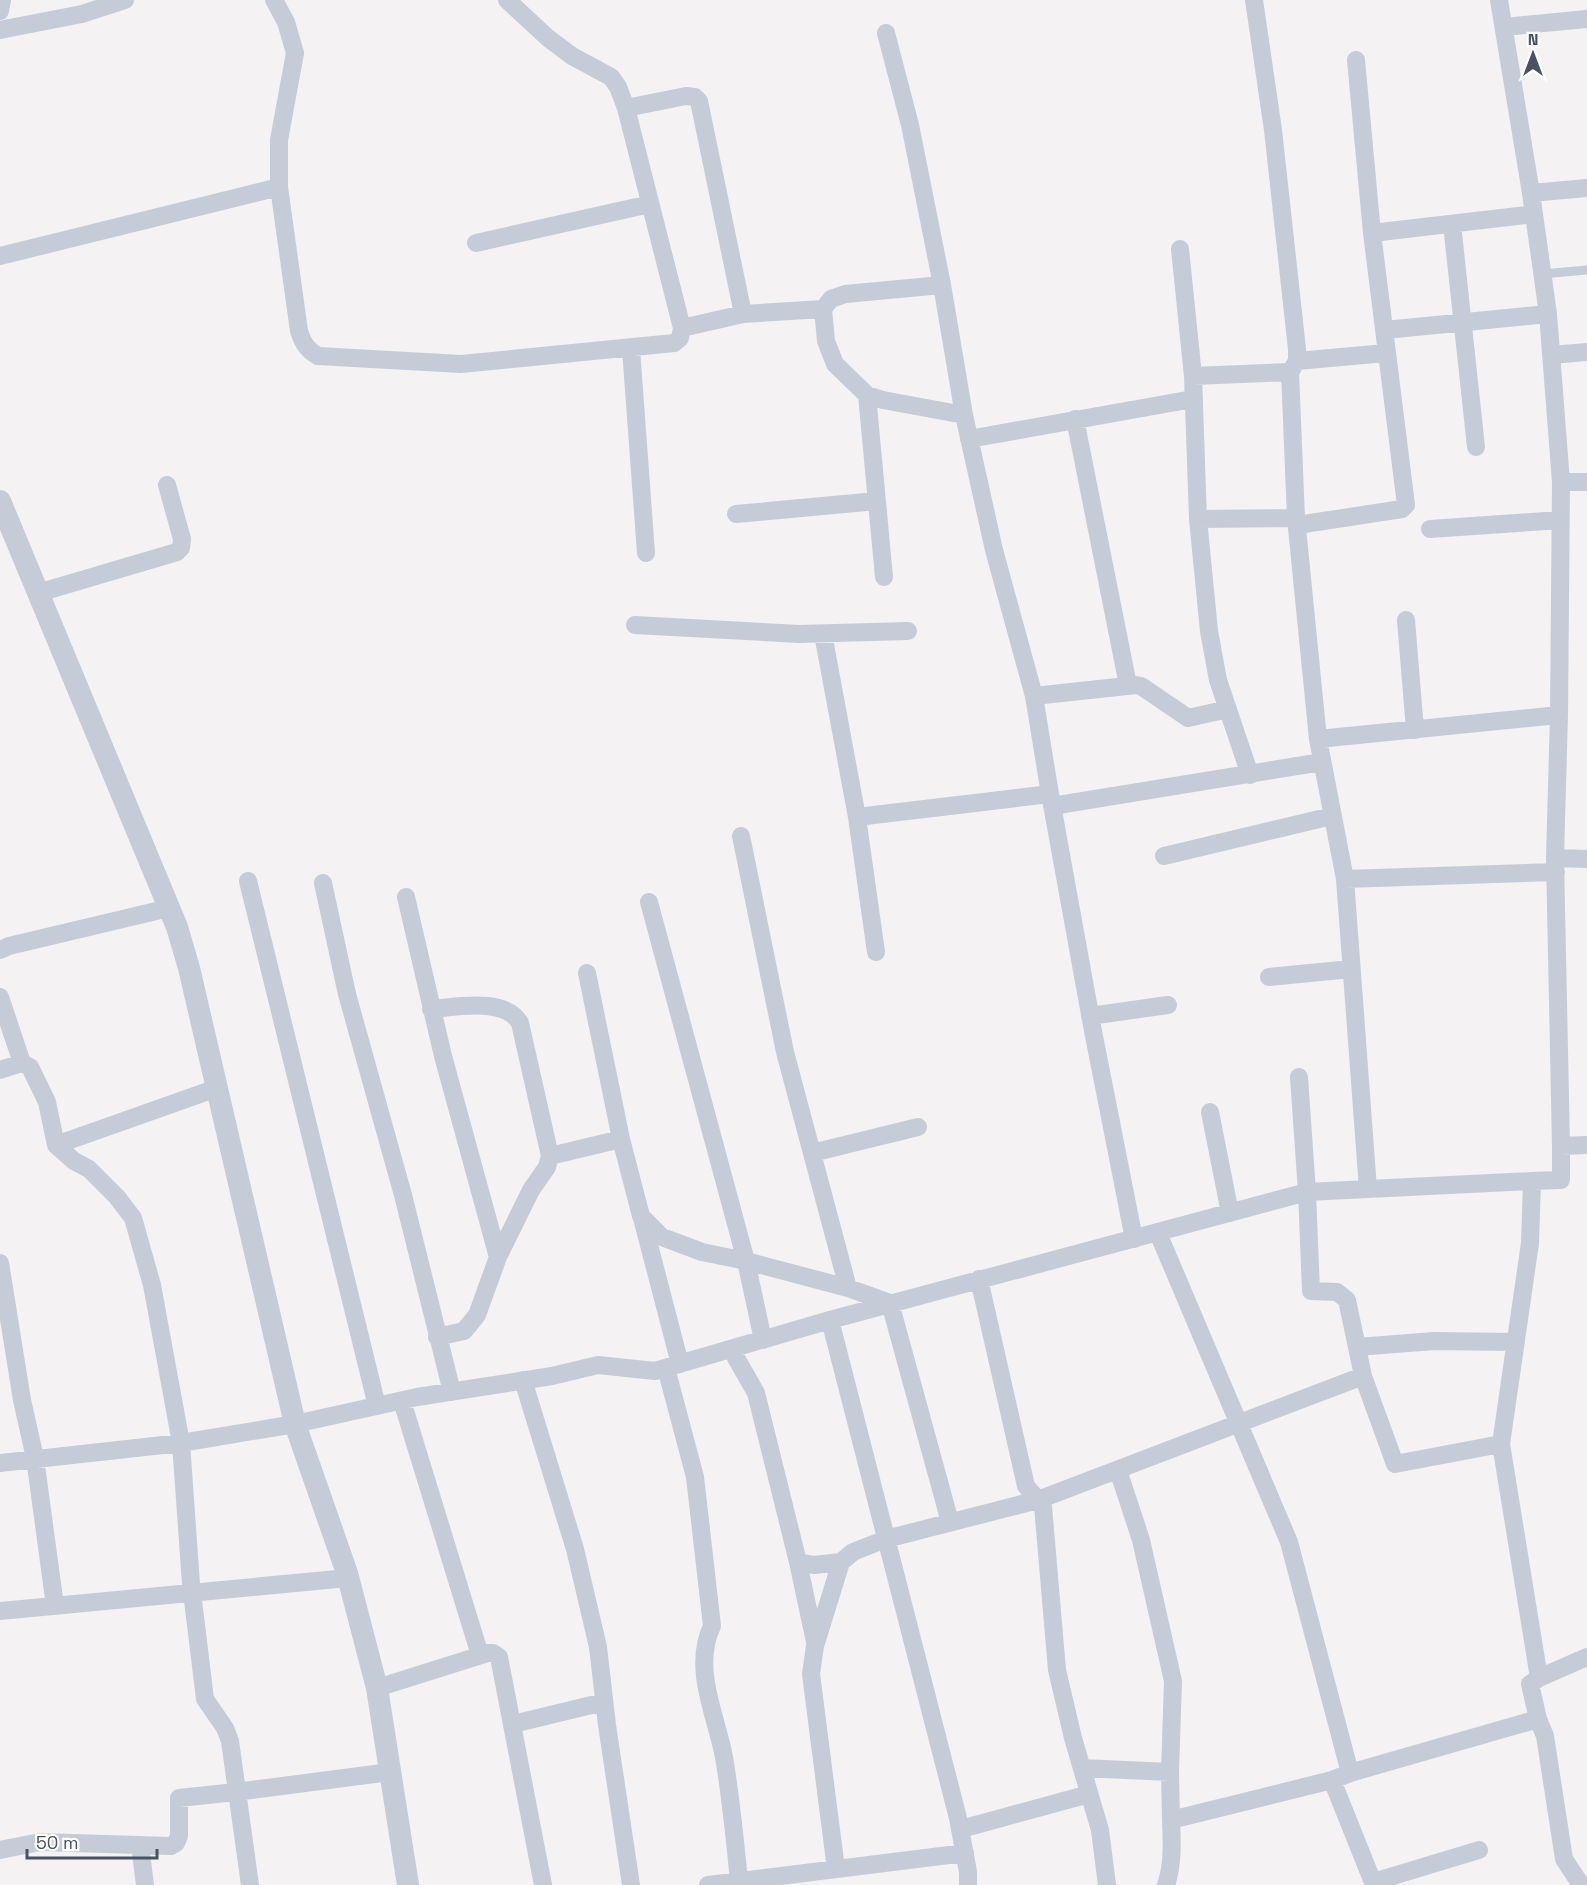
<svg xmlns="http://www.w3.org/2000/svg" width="1587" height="1885" font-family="'Space Grotesk',sans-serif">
<rect width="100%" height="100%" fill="#f4f2f2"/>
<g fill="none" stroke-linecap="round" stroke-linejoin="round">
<path stroke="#c5ccd7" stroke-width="9" d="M 1542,274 L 1587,270"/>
<path stroke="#c5ccd7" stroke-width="18" d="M 274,0 L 286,22 L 295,53 L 279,140 L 279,187 L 299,331 C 303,343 307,350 318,356 L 461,364 L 674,343 L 680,338 L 682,328 L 743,314 L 823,309 L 826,341 L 835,364 L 867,395 L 883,400 L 964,415
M 507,0 L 548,38 L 572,56 L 611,77 L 618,87 L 626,108 L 682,328
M 1254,0 L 1273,130 L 1297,349 L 1297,361 L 1290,372 L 1296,518 L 1318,739 L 1345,879 L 1368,1189
M 1499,0 L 1531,193 L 1548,314 L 1561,482 L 1559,715 L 1555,858 L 1561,1146
M 0,11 L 2,0
M 1504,27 L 1587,19
M 0,30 L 82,14 L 125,0
M 886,33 L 910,125 L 942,285
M 626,108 L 686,96 L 695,97 L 699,101 L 743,314
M 1531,193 L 1587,188
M 1452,224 L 1476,447
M 1372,233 L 1534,214
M 476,243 L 650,204
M 1180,249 L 1193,376 L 1198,519
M 0,256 L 279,187
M 823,309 L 831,299 L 845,294 L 942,285 L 964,415 L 994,550 L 1034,696 L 1050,794
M 1385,330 L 1548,314
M 631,349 L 646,553
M 1551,355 L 1587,352
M 1297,361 L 1386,353
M 1193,376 L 1290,372
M 867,395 L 884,577
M 1075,419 L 1128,685
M 969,439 L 1193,399
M 1561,482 L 1587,482
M 736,514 L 877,501
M 1297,525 L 1402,509 L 1406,505 L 1372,233 L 1356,60
M 1430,529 L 1560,520
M 38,593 L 177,552 L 181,548 L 182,539 L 167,485
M 1406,620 L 1415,730
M 635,625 L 799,634 L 908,631
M 823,634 L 857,817
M 1034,696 L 1136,685 L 1141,686 L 1188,718 L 1228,709
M 1318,739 L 1559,715
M 1250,775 L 1218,680 L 1209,631 L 1198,519 L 1296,518
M 1052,806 L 1322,762
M 741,836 L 785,1052 L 848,1288
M 1164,856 L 1332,816
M 1555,858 L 1587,859
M 1345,879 L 1556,872
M 248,881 L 377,1406
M 323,883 L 347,994 L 403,1195 L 452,1392
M 406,897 L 443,1056 L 498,1257
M 649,902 L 746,1261 L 848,1288 L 890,1303 L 950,1522
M 0,950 L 9,946 L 169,908
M 876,952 L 857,817 L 1050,794 L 1093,1031 L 1134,1239
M 587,973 L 621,1139
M 1269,977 L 1351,969
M 0,997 L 22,1063
M 431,1009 C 457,1007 505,997 520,1023 L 550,1156 L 547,1167 L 531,1190 L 498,1257 L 477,1315 L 464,1331 L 437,1337
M 1090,1016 L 1168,1005
M 0,1070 L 22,1063 L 30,1067 L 47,1102 L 56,1145 L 74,1161 L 89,1169 L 117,1197 L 133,1218 L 152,1285 L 181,1443 L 191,1584 L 205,1699 L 225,1728 L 230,1741 L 250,1885
M 1299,1077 L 1307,1192 L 1532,1181
M 1210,1112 L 1230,1213
M 56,1145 L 217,1088
M 812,1153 L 918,1127
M 550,1156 L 621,1139 L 641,1216 L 662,1237 L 702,1252 L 746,1261 L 763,1340
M 642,1218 L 680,1364
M 1158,1233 L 1289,1542 L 1350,1773 L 1332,1780 L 1374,1885
M 0,1263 L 22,1400 L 35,1458 L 55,1606
M 979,1279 L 1026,1486 L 1043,1506 L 1057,1670 L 1073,1738 L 1100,1830 L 1107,1885
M 1357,1347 L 1434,1341 L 1516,1342
M 731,1349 L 756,1393 L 798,1562 L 814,1565 L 841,1562
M 666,1368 L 695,1477 L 712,1626 C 692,1668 716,1715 724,1757 C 731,1798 735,1840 739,1881
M 1363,1376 L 1395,1464 L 1501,1444
M 523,1380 L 575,1549 L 598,1647 L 607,1725 L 631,1885
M 402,1401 L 480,1655
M 0,1463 L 181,1443 L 295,1424 L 417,1397 L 552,1376 L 598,1365 L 655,1371 L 830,1320
M 1118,1470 L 1141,1540 L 1173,1681 L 1170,1772
M 798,1562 L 815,1642
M 0,1611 L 348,1578
M 1539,1678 L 1587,1657
M 377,1688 L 488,1653 L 493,1653 L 499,1657 L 543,1885
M 513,1724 L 604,1702
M 1082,1768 L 1170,1772 L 1171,1820 L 1332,1780
M 1350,1773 L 1538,1719
M 961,1829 L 1089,1794
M 140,1845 L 145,1885
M 0,1850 L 40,1842 L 171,1846 L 176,1843 L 179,1836 L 179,1798 L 236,1792 L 390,1772
M 836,1869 L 811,1674 L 815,1646 L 841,1562 L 853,1552 L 886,1539 L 1038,1500 L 1363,1376 L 1347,1300 L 1337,1292 L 1311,1291 L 1307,1192 L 830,1320 L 958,1818 L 968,1872 L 968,1885
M 1373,1882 L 1479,1850
M 708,1885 L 965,1853
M 1166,1885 C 1173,1865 1172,1841 1171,1820
M 1581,1885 L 1564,1859 L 1545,1736 L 1538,1719 L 1530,1684 L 1539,1678 L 1501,1444 L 1530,1243 L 1532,1181 L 1561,1180 L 1561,1146 L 1587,1145"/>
<path stroke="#c5ccd7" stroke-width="22" d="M 0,501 L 177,927 L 189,968 L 295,1424 L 347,1573 L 377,1688 L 408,1885"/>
</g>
<g transform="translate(1533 54)" stroke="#ffffff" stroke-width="4.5" paint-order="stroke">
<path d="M0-4.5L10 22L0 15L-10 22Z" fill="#485261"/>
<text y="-9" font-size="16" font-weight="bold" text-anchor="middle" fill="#485261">N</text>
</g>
<path d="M27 1849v9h130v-9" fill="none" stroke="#485261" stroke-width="3"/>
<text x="36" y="1849" font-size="18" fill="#485261" stroke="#ffffff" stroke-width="4.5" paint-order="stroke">50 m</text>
</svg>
